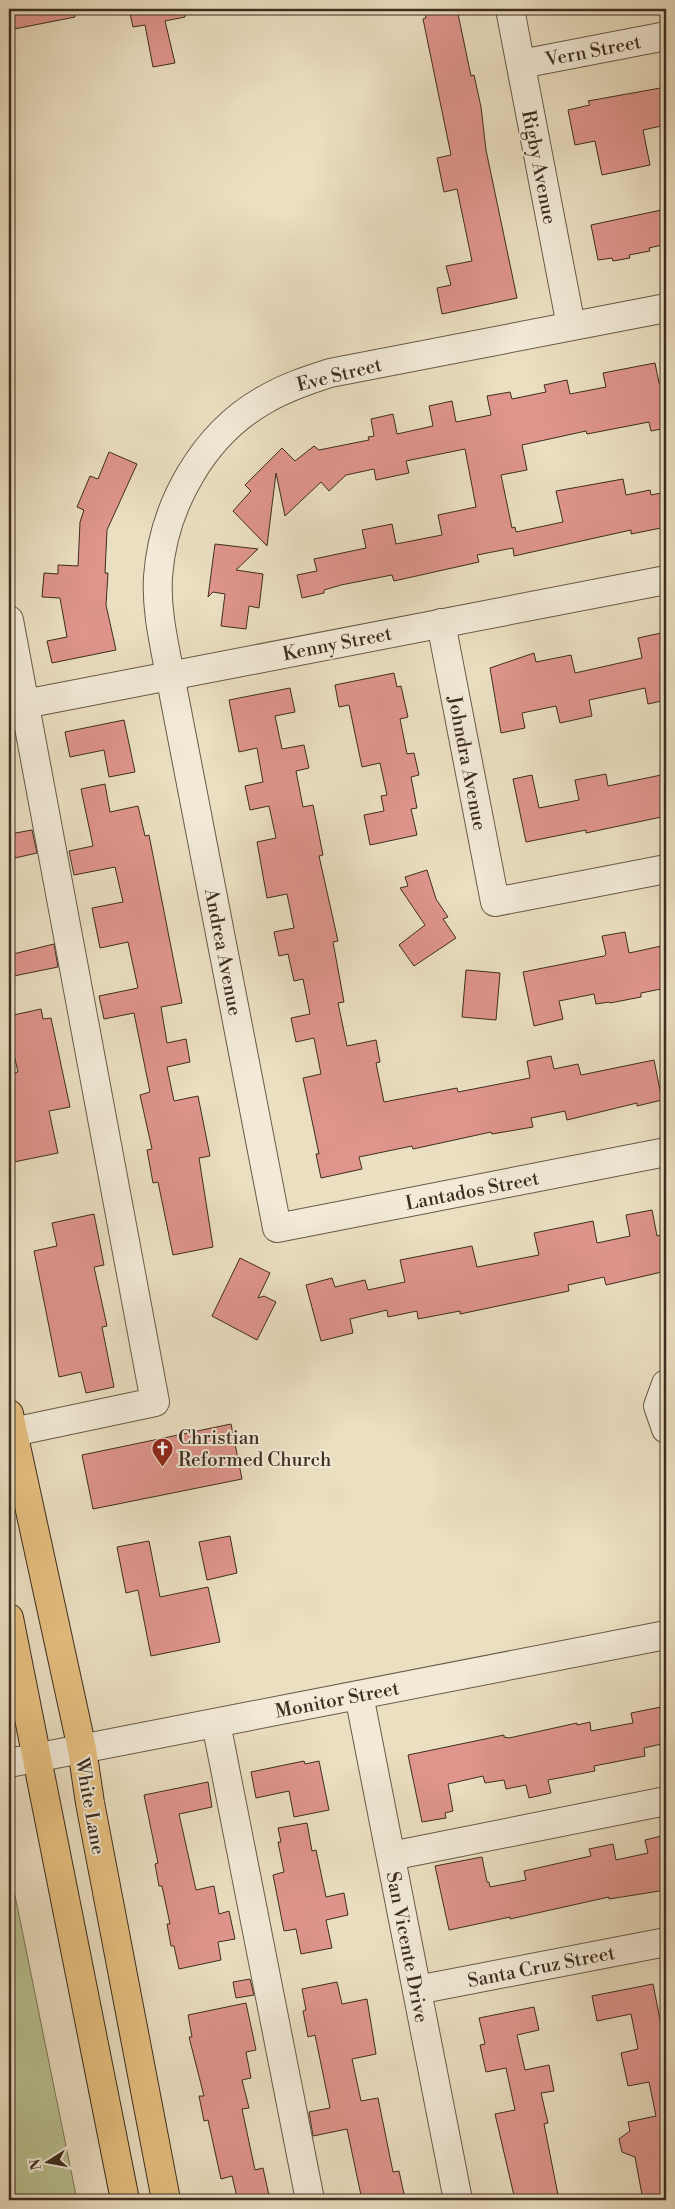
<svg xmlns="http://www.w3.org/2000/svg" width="675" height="2209" font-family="'Libre Bodoni',serif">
<rect width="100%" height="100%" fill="#ebdfc1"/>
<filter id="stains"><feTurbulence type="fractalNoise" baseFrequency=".004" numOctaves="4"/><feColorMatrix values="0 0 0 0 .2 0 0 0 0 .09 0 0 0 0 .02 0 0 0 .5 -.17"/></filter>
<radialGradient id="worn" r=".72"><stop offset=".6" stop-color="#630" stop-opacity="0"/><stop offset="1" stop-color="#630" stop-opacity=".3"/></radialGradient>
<path fill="#b9c192" stroke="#7b7759" d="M 9,1866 L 77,2200 L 9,2200 Z"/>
<path fill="#df958c" stroke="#3d2d20" d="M 9,9 L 74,9 L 75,17 L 9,30 Z
M 129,9 L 185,9 L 185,17 L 165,21 L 175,63 L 153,67 L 145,25 L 133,27 Z
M 424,9 L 457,9 L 471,76 L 474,75 L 481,107 L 486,150 L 517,298 L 442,314 L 437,288 L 451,285 L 446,266 L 472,261 L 457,189 L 444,192 L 437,158 L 451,155 L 423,19 L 426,18 Z
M 666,87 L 666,125 L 643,130 L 650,165 L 602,175 L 595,141 L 575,145 L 568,110 L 590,105 L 588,101 Z
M 666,209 L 666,244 L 649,248 L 650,251 L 629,255 L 630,258 L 613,261 L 612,258 L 598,260 L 591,225 Z
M 655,363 L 659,383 L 666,382 L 666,428 L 651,431 L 649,422 L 587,434 L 586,431 L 522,445 L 527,470 L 501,475 L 512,528 L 515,527 L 516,532 L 563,522 L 556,491 L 623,479 L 626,495 L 650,490 L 651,495 L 666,492 L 666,527 L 631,534 L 631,530 L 514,556 L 513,548 L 477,555 L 479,562 L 394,581 L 392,575 L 341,585 L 324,590 L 324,593 L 302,598 L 297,575 L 317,571 L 314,559 L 366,548 L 362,530 L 392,524 L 396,544 L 442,535 L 438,515 L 476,507 L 465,449 L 406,461 L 409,473 L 376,480 L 374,469 L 346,475 L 329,491 L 321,482 L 285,516 L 276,473 L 267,546 L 233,511 L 251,491 L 245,485 L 282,448 L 295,461 L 314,446 L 319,450 L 369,440 L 368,437 L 374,436 L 371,419 L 393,414 L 397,434 L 433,426 L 429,406 L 452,401 L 456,422 L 491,415 L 487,396 L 510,392 L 512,399 L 546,392 L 544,385 L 567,380 L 570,394 L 606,387 L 603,373 Z
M 109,452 L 137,464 L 107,530 L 105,573 L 108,573 L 106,605 L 116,650 L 52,663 L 47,641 L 67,637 L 60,598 L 42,597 L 44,573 L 58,574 L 58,565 L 78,566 L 80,522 L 84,510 L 77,507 L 90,476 L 98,479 Z
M 215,544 L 258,549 L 236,570 L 263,574 L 259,608 L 249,606 L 246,629 L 221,626 L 225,594 L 213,592 L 208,597 Z
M 661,633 L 666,671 L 660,672 L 666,700 L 648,704 L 645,688 L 589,700 L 592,716 L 560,723 L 556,706 L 522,713 L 525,728 L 501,733 L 490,668 L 534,653 L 536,662 L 571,655 L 575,673 L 642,658 L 638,638 Z
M 394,673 L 397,687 L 401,686 L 408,717 L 400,719 L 407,754 L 414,753 L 419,775 L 411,777 L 417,808 L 411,809 L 417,835 L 370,845 L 364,815 L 384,811 L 381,796 L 387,795 L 380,763 L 362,767 L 349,705 L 339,707 L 335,685 Z
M 290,688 L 295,712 L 275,716 L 282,749 L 304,745 L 309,768 L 296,771 L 303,807 L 313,805 L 323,855 L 319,856 L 338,941 L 333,942 L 344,1002 L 338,1003 L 347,1046 L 376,1040 L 380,1062 L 376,1063 L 384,1102 L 457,1088 L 458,1092 L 530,1078 L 527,1061 L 551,1056 L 554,1069 L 578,1064 L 581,1075 L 654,1060 L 662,1100 L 637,1106 L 637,1103 L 567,1120 L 565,1111 L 531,1118 L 533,1127 L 492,1134 L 491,1132 L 413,1149 L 412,1146 L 359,1157 L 362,1169 L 321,1178 L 316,1154 L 319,1154 L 303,1078 L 321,1074 L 314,1038 L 296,1042 L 291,1018 L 310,1014 L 303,979 L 294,981 L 288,954 L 279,956 L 274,932 L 294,928 L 287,894 L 267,898 L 257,842 L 276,838 L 269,806 L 250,810 L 245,786 L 263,782 L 257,748 L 239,752 L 229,700 Z
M 124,720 L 135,772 L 109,777 L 104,750 L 70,757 L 65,732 Z
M 606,774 L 608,786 L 666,774 L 666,816 L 586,833 L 586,830 L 526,842 L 513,779 L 532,775 L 539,808 L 579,800 L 575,780 Z
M 105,784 L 110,812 L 138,806 L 145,836 L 149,835 L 182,1003 L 161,1007 L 167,1043 L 186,1039 L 190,1062 L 167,1067 L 174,1101 L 198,1096 L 210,1156 L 199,1158 L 213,1247 L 173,1255 L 158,1182 L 153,1183 L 147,1150 L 152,1149 L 140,1095 L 150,1092 L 134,1013 L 104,1019 L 99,996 L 138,988 L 128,942 L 100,948 L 92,908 L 123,902 L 115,867 L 74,875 L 69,851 L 93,846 L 81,789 Z
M 32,830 L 37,853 L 15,858 L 10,834 Z
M 427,870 L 436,899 L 448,917 L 443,919 L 456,938 L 414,966 L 399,945 L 425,925 L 400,888 L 408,886 L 405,877 Z
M 625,932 L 629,953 L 666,945 L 666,988 L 641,993 L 641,997 L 610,1003 L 609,1002 L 596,1004 L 594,994 L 559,1001 L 563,1019 L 534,1026 L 523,972 L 604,956 L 606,954 L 602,936 Z
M 54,944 L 58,967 L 9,977 L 9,955 Z
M 466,970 L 500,973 L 496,1020 L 462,1017 Z
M 41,1009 L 43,1019 L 51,1018 L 70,1107 L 49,1111 L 58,1153 L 9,1163 L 9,1074 L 18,1072 L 9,1033 L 9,1016 Z
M 652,1210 L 657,1236 L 666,1234 L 666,1271 L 606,1285 L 604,1277 L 568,1285 L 569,1291 L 460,1314 L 460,1311 L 418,1319 L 417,1311 L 388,1317 L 387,1310 L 350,1319 L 353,1333 L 321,1341 L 306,1285 L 332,1278 L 335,1287 L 365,1280 L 368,1290 L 405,1282 L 400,1260 L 472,1246 L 477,1267 L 539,1255 L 534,1233 L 593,1221 L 597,1243 L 630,1236 L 626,1215 Z
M 94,1214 L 104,1265 L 94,1267 L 107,1326 L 102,1327 L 114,1387 L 86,1393 L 81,1372 L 59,1377 L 34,1251 L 57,1246 L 52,1223 Z
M 240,1258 L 270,1273 L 258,1298 L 264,1296 L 276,1302 L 257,1340 L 212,1316 Z
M 231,1424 L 242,1479 L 93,1509 L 82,1455 Z
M 230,1536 L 237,1573 L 207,1580 L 199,1542 Z
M 149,1541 L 160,1597 L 208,1587 L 220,1642 L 151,1656 L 138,1590 L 126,1593 L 117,1547 Z
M 666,1706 L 666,1743 L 644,1748 L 645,1756 L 594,1766 L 595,1771 L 548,1780 L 551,1793 L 529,1798 L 526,1785 L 506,1789 L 504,1780 L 485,1783 L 483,1776 L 448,1784 L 453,1811 L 445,1813 L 446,1818 L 422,1822 L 408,1755 L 504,1735 L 504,1737 L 509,1738 L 577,1723 L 577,1725 L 590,1722 L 591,1731 L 633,1723 L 631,1713 Z
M 304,1761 L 305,1764 L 319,1761 L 329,1810 L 294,1817 L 289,1791 L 256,1798 L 251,1772 Z
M 208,1782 L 212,1807 L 179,1814 L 196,1890 L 214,1886 L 219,1914 L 229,1911 L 235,1939 L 218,1942 L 221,1960 L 179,1969 L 174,1946 L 171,1946 L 167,1924 L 170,1924 L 162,1886 L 159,1886 L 155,1864 L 158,1863 L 144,1795 Z
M 307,1823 L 312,1851 L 316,1850 L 326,1897 L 344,1893 L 348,1915 L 326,1920 L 332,1948 L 301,1954 L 296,1929 L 284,1931 L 273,1875 L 284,1872 L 278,1842 L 281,1842 L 278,1828 Z
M 666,1835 L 666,1890 L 609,1899 L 609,1897 L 510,1919 L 510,1917 L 449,1930 L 435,1866 L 482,1857 L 487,1882 L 489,1882 L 490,1887 L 526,1880 L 524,1871 L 591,1856 L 589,1849 L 613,1844 L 616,1860 L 648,1853 L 645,1840 Z
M 250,1979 L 254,1995 L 236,1998 L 233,1982 Z
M 337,1982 L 342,2004 L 367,1999 L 376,2054 L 352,2059 L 361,2101 L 378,2098 L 393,2172 L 399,2171 L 404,2194 L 384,2198 L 384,2200 L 362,2200 L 347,2129 L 313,2136 L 309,2112 L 330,2108 L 315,2035 L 308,2037 L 303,2011 L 306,2010 L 302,1989 Z
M 653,1984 L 666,2050 L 666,2125 L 664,2125 L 666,2137 L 666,2200 L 643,2200 L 635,2157 L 622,2152 L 619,2139 L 630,2131 L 628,2122 L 656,2116 L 649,2082 L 628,2086 L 621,2053 L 638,2049 L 631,2014 L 597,2021 L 592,1996 Z
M 246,2003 L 256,2050 L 246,2052 L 251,2078 L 242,2080 L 249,2108 L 242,2109 L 255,2170 L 263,2168 L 270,2200 L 244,2200 L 243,2196 L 237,2197 L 232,2176 L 221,2179 L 208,2120 L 204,2121 L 199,2096 L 204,2096 L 189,2037 L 192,2037 L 188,2015 Z
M 534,2007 L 539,2030 L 517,2035 L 525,2070 L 549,2065 L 554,2091 L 541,2093 L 548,2123 L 544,2124 L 559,2200 L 515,2200 L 495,2114 L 515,2110 L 506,2068 L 486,2072 L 480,2045 L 485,2044 L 479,2018 Z"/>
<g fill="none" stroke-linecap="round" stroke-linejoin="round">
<defs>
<path id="minor" d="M 510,9 L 571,326
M 521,64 L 666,36
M 666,308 L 330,373 C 308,380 287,387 266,399 C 203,434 163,506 158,577 C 156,610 164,643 170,675 L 277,1228 L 666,1152
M 9,620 L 155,1402 L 13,1432
M 441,623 L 495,902 L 666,869
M 9,707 L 666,580
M 666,1384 L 658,1406 L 666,1429
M 359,1695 L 458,2200
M 216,1723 L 310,2200
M 9,1763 L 666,1635
M 391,1856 L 666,1801
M 417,1990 L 666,1942"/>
<path id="major" d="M 9,1414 L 82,1749 L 90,1803 L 166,2200
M 9,1618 L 125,2200"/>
</defs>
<use href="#minor" stroke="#685a48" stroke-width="30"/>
<use href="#major" stroke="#3d2d20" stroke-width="30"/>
<use href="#minor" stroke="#f2ead7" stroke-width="28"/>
<use href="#major" stroke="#e6c080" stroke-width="28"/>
</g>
<defs>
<symbol id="church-pin" viewBox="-11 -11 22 30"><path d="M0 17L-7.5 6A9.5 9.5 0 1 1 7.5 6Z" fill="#8f2418" stroke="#f2ead7"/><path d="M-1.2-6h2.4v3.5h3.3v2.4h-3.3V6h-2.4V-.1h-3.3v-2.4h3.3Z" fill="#fff"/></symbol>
</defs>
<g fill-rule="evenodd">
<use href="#church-pin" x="150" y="1436" width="25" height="34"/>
</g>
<g text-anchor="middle" stroke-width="4" stroke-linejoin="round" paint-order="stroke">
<g font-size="19" fill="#3d2d20" stroke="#f2ead7">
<text transform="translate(593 50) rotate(-11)" y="7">Vern Street</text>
<text transform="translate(540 167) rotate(79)" y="7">Rigby Avenue</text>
<text transform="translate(339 374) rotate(-14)" y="7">Eve Street</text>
<text transform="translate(337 643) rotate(-11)" y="7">Kenny Street</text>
<text transform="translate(468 763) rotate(79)" y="7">Johndra Avenue</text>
<text transform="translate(224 952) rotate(79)" y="7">Andrea Avenue</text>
<text transform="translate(472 1190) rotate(-11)" y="7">Lantados Street</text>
<text transform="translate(337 1699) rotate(-11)" y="7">Monitor Street</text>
<text transform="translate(91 1806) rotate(80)" y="7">White Lane</text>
<text transform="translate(408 1947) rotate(79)" y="7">San Vicente Drive</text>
<text transform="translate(541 1966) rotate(-11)" y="7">Santa Cruz Street</text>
</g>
<g font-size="19" fill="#3d2d20" stroke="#f2ead7" text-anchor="start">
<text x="178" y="1444">Christian<tspan x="178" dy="22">Reformed Church</tspan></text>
</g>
</g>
<rect width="675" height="2209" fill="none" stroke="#ebdfc1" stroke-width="30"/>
<rect x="10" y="10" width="655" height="2189" fill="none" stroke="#3d2d20" stroke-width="2.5"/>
<rect x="15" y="15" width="645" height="2179" fill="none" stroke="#3d2d20"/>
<g transform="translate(48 2162) rotate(259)" stroke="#f2ead7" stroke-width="4" paint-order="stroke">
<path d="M0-4L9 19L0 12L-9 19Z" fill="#3d2d20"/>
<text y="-8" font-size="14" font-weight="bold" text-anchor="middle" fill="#3d2d20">N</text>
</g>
<rect width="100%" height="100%" filter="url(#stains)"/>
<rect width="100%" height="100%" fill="url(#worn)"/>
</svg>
